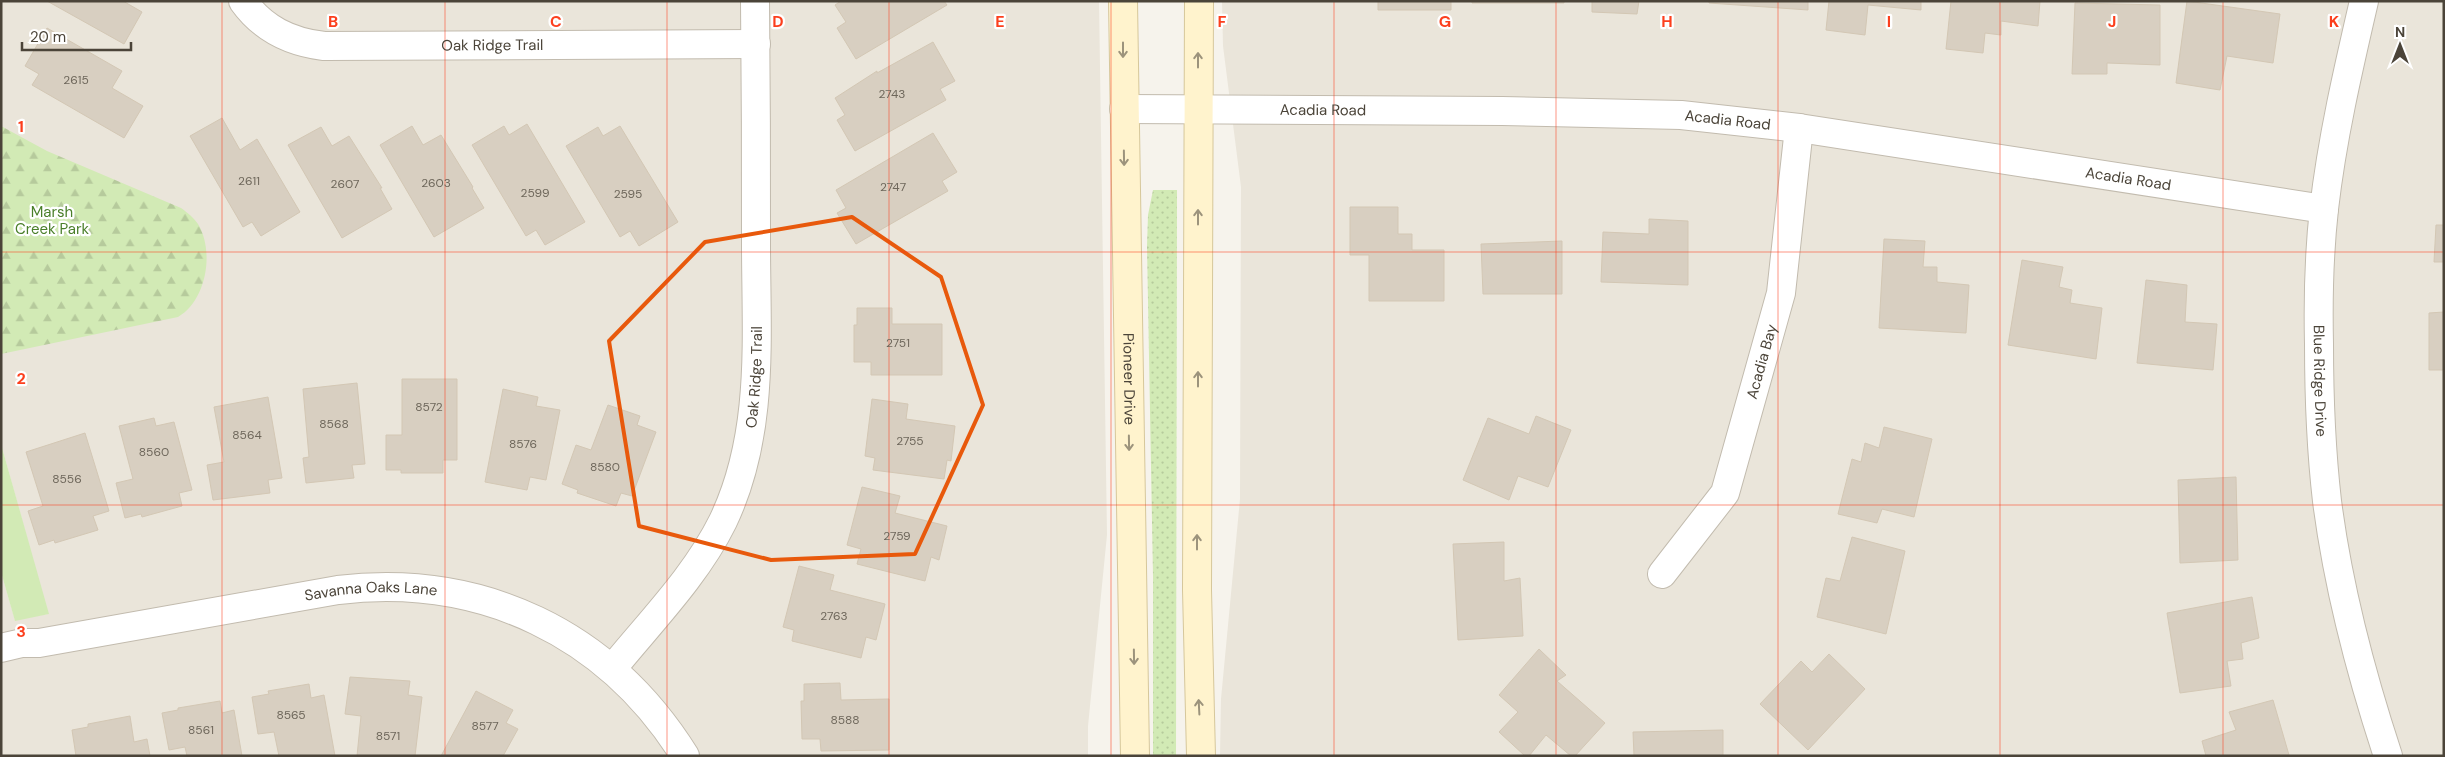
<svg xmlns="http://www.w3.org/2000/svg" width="2445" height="757" font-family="'DM Sans',sans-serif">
<defs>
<pattern id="forest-firs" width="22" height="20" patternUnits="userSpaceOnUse" patternTransform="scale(1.25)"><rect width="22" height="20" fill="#d2eab5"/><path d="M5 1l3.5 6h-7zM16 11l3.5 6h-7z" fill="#b6ca9c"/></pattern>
<pattern id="garden-dots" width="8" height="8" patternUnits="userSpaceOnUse" patternTransform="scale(1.25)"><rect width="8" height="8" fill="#d2eab5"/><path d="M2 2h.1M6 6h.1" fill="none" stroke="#b6ca9c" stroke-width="1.8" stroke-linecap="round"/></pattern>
</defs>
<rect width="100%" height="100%" fill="#f6f3ec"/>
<path fill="#eae5da" d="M 1,1 L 1099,1 L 1107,535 L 1088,726 L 1088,756 L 1,756 L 1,572 L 15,620 L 48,614 L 1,444 Z
M 1222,1 L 2444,1 L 2444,756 L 1220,756 L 1221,699 L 1240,499 L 1241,187 L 1223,46 Z"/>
<path fill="#d2eab5" d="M 1,444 L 49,614 L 15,621 L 1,572 Z"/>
<path fill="url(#forest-firs)" d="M 1,126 L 47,151 L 181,208 C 188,213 193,217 198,224 C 215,252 206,301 178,317 L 1,354 Z"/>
<path fill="url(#garden-dots)" d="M 1153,190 L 1177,190 L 1176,756 L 1153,756 L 1153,576 L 1147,246 L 1148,215 Z"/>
<path fill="#d8cfc1" stroke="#d3c7b4" d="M 47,1 L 123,1 L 142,12 L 124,44 Z
M 841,1 L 944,1 L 947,5 L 856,59 L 837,28 L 846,22 L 835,5 Z
M 1378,1 L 1451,1 L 1451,10 L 1378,10 Z
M 1472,1 L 1564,1 L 1564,3 L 1472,3 Z
M 1592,1 L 1639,1 L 1637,14 L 1592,12 Z
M 1709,1 L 1808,1 L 1808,10 L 1709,3 Z
M 1829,1 L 1921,1 L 1921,10 L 1868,5 L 1865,35 L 1826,30 Z
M 1951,1 L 2040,1 L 2038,26 L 2001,21 L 2001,35 L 1985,33 L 1983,53 L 1946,49 Z
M 2187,1 L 2280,14 L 2273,63 L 2227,56 L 2220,90 L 2176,83 Z
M 2075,3 L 2160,5 L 2160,65 L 2107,63 L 2107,74 L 2072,74 Z
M 47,28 L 122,71 L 112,88 L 143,106 L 124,138 L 32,85 L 39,74 L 25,66 Z
M 933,42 L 955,81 L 940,89 L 946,100 L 855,151 L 837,120 L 845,115 L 835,98 L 877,71 L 877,73 Z
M 222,118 L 240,150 L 257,139 L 300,212 L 261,236 L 252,222 L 243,227 L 190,136 Z
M 527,124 L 585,222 L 545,245 L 536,230 L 526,236 L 472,145 L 504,126 L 509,135 Z
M 412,126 L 423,145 L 441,135 L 473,187 L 472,188 L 484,208 L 434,237 L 380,145 Z
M 620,126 L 678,222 L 639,246 L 630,231 L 620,237 L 566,146 L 598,127 L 603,136 Z
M 321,127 L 332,146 L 349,136 L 382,188 L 380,188 L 392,209 L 342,238 L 288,145 Z
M 933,133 L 957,172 L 942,181 L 948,191 L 856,244 L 837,213 L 846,208 L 836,190 Z
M 1350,207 L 1398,207 L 1398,234 L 1412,234 L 1412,250 L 1444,250 L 1444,301 L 1369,301 L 1369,255 L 1350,255 Z
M 1649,219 L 1688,221 L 1688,285 L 1601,282 L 1603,232 L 1649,234 Z
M 2436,225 L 2444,225 L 2444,262 L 2434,262 Z
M 1884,239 L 1925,241 L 1923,267 L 1937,267 L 1937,282 L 1969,285 L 1966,333 L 1879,328 Z
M 1562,241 L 1562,294 L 1483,294 L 1481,244 Z
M 2022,260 L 2063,267 L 2059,287 L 2072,290 L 2070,303 L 2102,308 L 2096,359 L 2008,345 Z
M 2146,280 L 2187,285 L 2185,322 L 2217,324 L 2213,370 L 2137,363 Z
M 857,308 L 892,308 L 892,324 L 942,324 L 942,375 L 871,375 L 871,362 L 854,362 L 854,325 L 857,325 Z
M 2444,312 L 2444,370 L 2429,370 L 2429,313 Z
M 402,379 L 457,379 L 457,460 L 443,460 L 443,473 L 401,473 L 401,470 L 386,470 L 386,435 L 402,435 Z
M 357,383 L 365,464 L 352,465 L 354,478 L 306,483 L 303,458 L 309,457 L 303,389 Z
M 503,389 L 538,397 L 536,406 L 560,410 L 546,480 L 530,477 L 527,490 L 485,482 Z
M 268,397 L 282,478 L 268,480 L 270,493 L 213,500 L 207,465 L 224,462 L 214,407 Z
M 872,399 L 908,404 L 906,419 L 955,426 L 951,461 L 947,460 L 944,479 L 873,470 L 875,458 L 865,456 Z
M 608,405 L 640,416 L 637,425 L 656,432 L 632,496 L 621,493 L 616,506 L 577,493 L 578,490 L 562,484 L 576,445 L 591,450 Z
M 1536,416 L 1571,430 L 1548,487 L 1518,476 L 1509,500 L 1463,480 L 1488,418 L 1529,434 Z
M 154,418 L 156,426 L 174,422 L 192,490 L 179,493 L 182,506 L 142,517 L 141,514 L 125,518 L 116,483 L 133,479 L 119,426 Z
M 1884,427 L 1932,439 L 1914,517 L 1882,509 L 1877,523 L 1838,514 L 1852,459 L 1861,462 L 1865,443 L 1879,448 Z
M 85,433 L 109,511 L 93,516 L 98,530 L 55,543 L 54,540 L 39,545 L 28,511 L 43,506 L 26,452 Z
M 2236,477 L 2238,560 L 2180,563 L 2178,480 Z
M 862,487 L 900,496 L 895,513 L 947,526 L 939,560 L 931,557 L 925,581 L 857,564 L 861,549 L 847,545 Z
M 1852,537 L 1905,551 L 1886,634 L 1817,617 L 1826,578 L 1840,581 Z
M 1504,542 L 1504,581 L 1520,578 L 1523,636 L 1458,640 L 1453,544 Z
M 799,566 L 834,575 L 830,590 L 885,604 L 876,640 L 866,637 L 861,658 L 792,641 L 794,630 L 783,627 Z
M 2252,597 L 2259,638 L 2241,643 L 2243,659 L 2227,661 L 2231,686 L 2180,693 L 2167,613 Z
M 1539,649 L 1566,675 L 1557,681 L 1605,723 L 1575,756 L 1571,756 L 1546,735 L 1529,756 L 1525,756 L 1499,732 L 1518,712 L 1499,695 Z
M 1829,654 L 1865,689 L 1808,750 L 1760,704 L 1801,661 L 1812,672 Z
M 350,677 L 410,681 L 408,695 L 422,697 L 415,756 L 357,756 L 361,716 L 345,714 Z
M 840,683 L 841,700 L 889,699 L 889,750 L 821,751 L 820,739 L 802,739 L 801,701 L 804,701 L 804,684 Z
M 309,684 L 311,698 L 324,695 L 335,756 L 279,756 L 274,732 L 258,734 L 252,697 L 269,694 L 268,691 Z
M 476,691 L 513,710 L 506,723 L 518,729 L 503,756 L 441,756 Z
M 2273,700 L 2289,755 L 2206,756 L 2202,741 L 2236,730 L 2229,712 Z
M 220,701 L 222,713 L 234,710 L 242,756 L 187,756 L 185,747 L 169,750 L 162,713 L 178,710 L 178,708 Z
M 130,716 L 134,742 L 147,739 L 150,756 L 76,756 L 72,730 L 88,727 L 88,724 Z
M 1723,730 L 1723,756 L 1634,756 L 1633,732 Z"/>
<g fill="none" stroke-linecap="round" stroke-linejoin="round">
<defs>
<g id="street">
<path id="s1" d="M 243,1 C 263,29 290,42 324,46 L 756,44"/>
<path id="s2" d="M 2364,1 C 2348,70 2332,139 2324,209 C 2319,254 2318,299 2319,344 C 2319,396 2321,449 2327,501 C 2338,587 2361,674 2388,756"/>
<path id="s3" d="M 1124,109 L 1502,111 L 1681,115 L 1799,128 L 2324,209"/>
<path id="s4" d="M 1662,574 L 1725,493 L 1781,293 L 1799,128"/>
<path id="s5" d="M 1,648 L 22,643 L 39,643 L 338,590 C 482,573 608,633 685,756"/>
<path id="s6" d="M 612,669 C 650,622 696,576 723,521 C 765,433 756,338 756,243 C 756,162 756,82 755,1"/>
</g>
<g id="secondary">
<path id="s7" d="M 1123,1 L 1135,756"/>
<path d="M 1199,1 L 1197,590 L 1201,756"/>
</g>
</defs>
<use href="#street" stroke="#c2bbae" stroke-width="30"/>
<use href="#secondary" stroke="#d6c79b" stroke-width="30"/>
<use href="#street" stroke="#fff" stroke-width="28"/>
<use href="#secondary" stroke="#fff3cd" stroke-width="28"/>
</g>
<defs><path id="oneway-shaft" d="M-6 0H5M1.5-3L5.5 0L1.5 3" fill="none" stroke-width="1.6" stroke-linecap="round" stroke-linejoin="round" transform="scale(1.25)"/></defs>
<g stroke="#9c937c">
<use href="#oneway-shaft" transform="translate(1123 50) rotate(90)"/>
<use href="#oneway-shaft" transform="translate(1198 60) rotate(-90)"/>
<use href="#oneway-shaft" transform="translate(1124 158) rotate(89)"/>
<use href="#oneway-shaft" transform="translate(1198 217) rotate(-90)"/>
<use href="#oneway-shaft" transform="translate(1198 379) rotate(-90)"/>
<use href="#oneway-shaft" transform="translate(1129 443) rotate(89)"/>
<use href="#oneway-shaft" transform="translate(1197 542) rotate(-90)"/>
<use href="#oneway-shaft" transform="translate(1134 657) rotate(89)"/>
<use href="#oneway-shaft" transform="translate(1199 707) rotate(-93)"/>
</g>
<path fill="none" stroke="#e8590c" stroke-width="4" stroke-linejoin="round" d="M 852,217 L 941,277 L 983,405 L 915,554 L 771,560 L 639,526 L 609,341 L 705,242 Z"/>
<path fill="none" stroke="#fc3f1d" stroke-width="1" stroke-opacity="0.55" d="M 222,1 L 222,756M 445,1 L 445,756M 667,1 L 667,756M 889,1 L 889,756M 1111,1 L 1111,756M 1334,1 L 1334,756M 1556,1 L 1556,756M 1778,1 L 1778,756M 2000,1 L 2000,756M 2223,1 L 2223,756M 1,252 L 2444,252M 1,505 L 2444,505"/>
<g text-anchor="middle" stroke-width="4.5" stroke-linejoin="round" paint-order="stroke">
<g font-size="12" fill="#6e675b">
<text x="76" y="84">2615</text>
<text x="892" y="98">2743</text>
<text x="249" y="185">2611</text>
<text x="436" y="187">2603</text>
<text x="345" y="188">2607</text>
<text x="893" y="191">2747</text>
<text x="535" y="197">2599</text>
<text x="628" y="198">2595</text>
<text x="898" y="347">2751</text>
<text x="429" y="411">8572</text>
<text x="334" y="428">8568</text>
<text x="247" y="439">8564</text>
<text x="910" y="445">2755</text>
<text x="523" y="448">8576</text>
<text x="154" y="456">8560</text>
<text x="605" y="471">8580</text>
<text x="67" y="483">8556</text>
<text x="897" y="540">2759</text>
<text x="834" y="620">2763</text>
<text x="291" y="719">8565</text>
<text x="845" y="724">8588</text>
<text x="485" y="730">8577</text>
<text x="201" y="734">8561</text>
<text x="388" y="740">8571</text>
</g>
<g font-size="15" fill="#4b4439" stroke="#fff">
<text dy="5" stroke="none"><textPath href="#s1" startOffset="264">Oak Ridge Trail</textPath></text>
<text dy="5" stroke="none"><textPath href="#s3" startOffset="199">Acadia Road</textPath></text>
<text dy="5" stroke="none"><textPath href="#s3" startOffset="604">Acadia Road</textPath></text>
<text dy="5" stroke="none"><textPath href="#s3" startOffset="1009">Acadia Road</textPath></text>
<text dy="5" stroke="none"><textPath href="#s4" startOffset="239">Acadia Bay</textPath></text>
<text dy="5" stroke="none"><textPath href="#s6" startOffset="334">Oak Ridge Trail</textPath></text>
<text dy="5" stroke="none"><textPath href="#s7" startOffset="378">Pioneer Drive</textPath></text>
<text dy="5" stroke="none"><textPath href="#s2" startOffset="384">Blue Ridge Drive</textPath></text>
<text dy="5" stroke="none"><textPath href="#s5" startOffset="375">Savanna Oaks Lane</textPath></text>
</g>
<g font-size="15" fill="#4a7f2a" stroke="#fff">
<text x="52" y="217">Marsh<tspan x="52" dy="17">Creek Park</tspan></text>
</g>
</g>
<g font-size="16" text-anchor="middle" font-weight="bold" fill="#fc3f1d" stroke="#fff" stroke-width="4.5" stroke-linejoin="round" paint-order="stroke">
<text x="333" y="27">B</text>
<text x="556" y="27">C</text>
<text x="778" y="27">D</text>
<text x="1000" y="27">E</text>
<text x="1222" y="27">F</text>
<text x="1445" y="27">G</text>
<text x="1667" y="27">H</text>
<text x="1889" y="27">I</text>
<text x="2112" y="27">J</text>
<text x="2334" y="27">K</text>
<text x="21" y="132">1</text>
<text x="21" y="384">2</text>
<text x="21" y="637">3</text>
</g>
<rect width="2445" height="757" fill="none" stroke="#4b4439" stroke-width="5"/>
<g transform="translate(2400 45)" stroke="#ffffff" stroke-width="4" paint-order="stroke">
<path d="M0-4L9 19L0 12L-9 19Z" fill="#4b4439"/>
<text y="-8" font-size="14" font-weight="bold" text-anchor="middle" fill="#4b4439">N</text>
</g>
<path d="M22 42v8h109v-8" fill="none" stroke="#4b4439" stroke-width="2.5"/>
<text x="30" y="42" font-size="15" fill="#4b4439" stroke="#ffffff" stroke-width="4" paint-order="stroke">20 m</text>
</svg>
